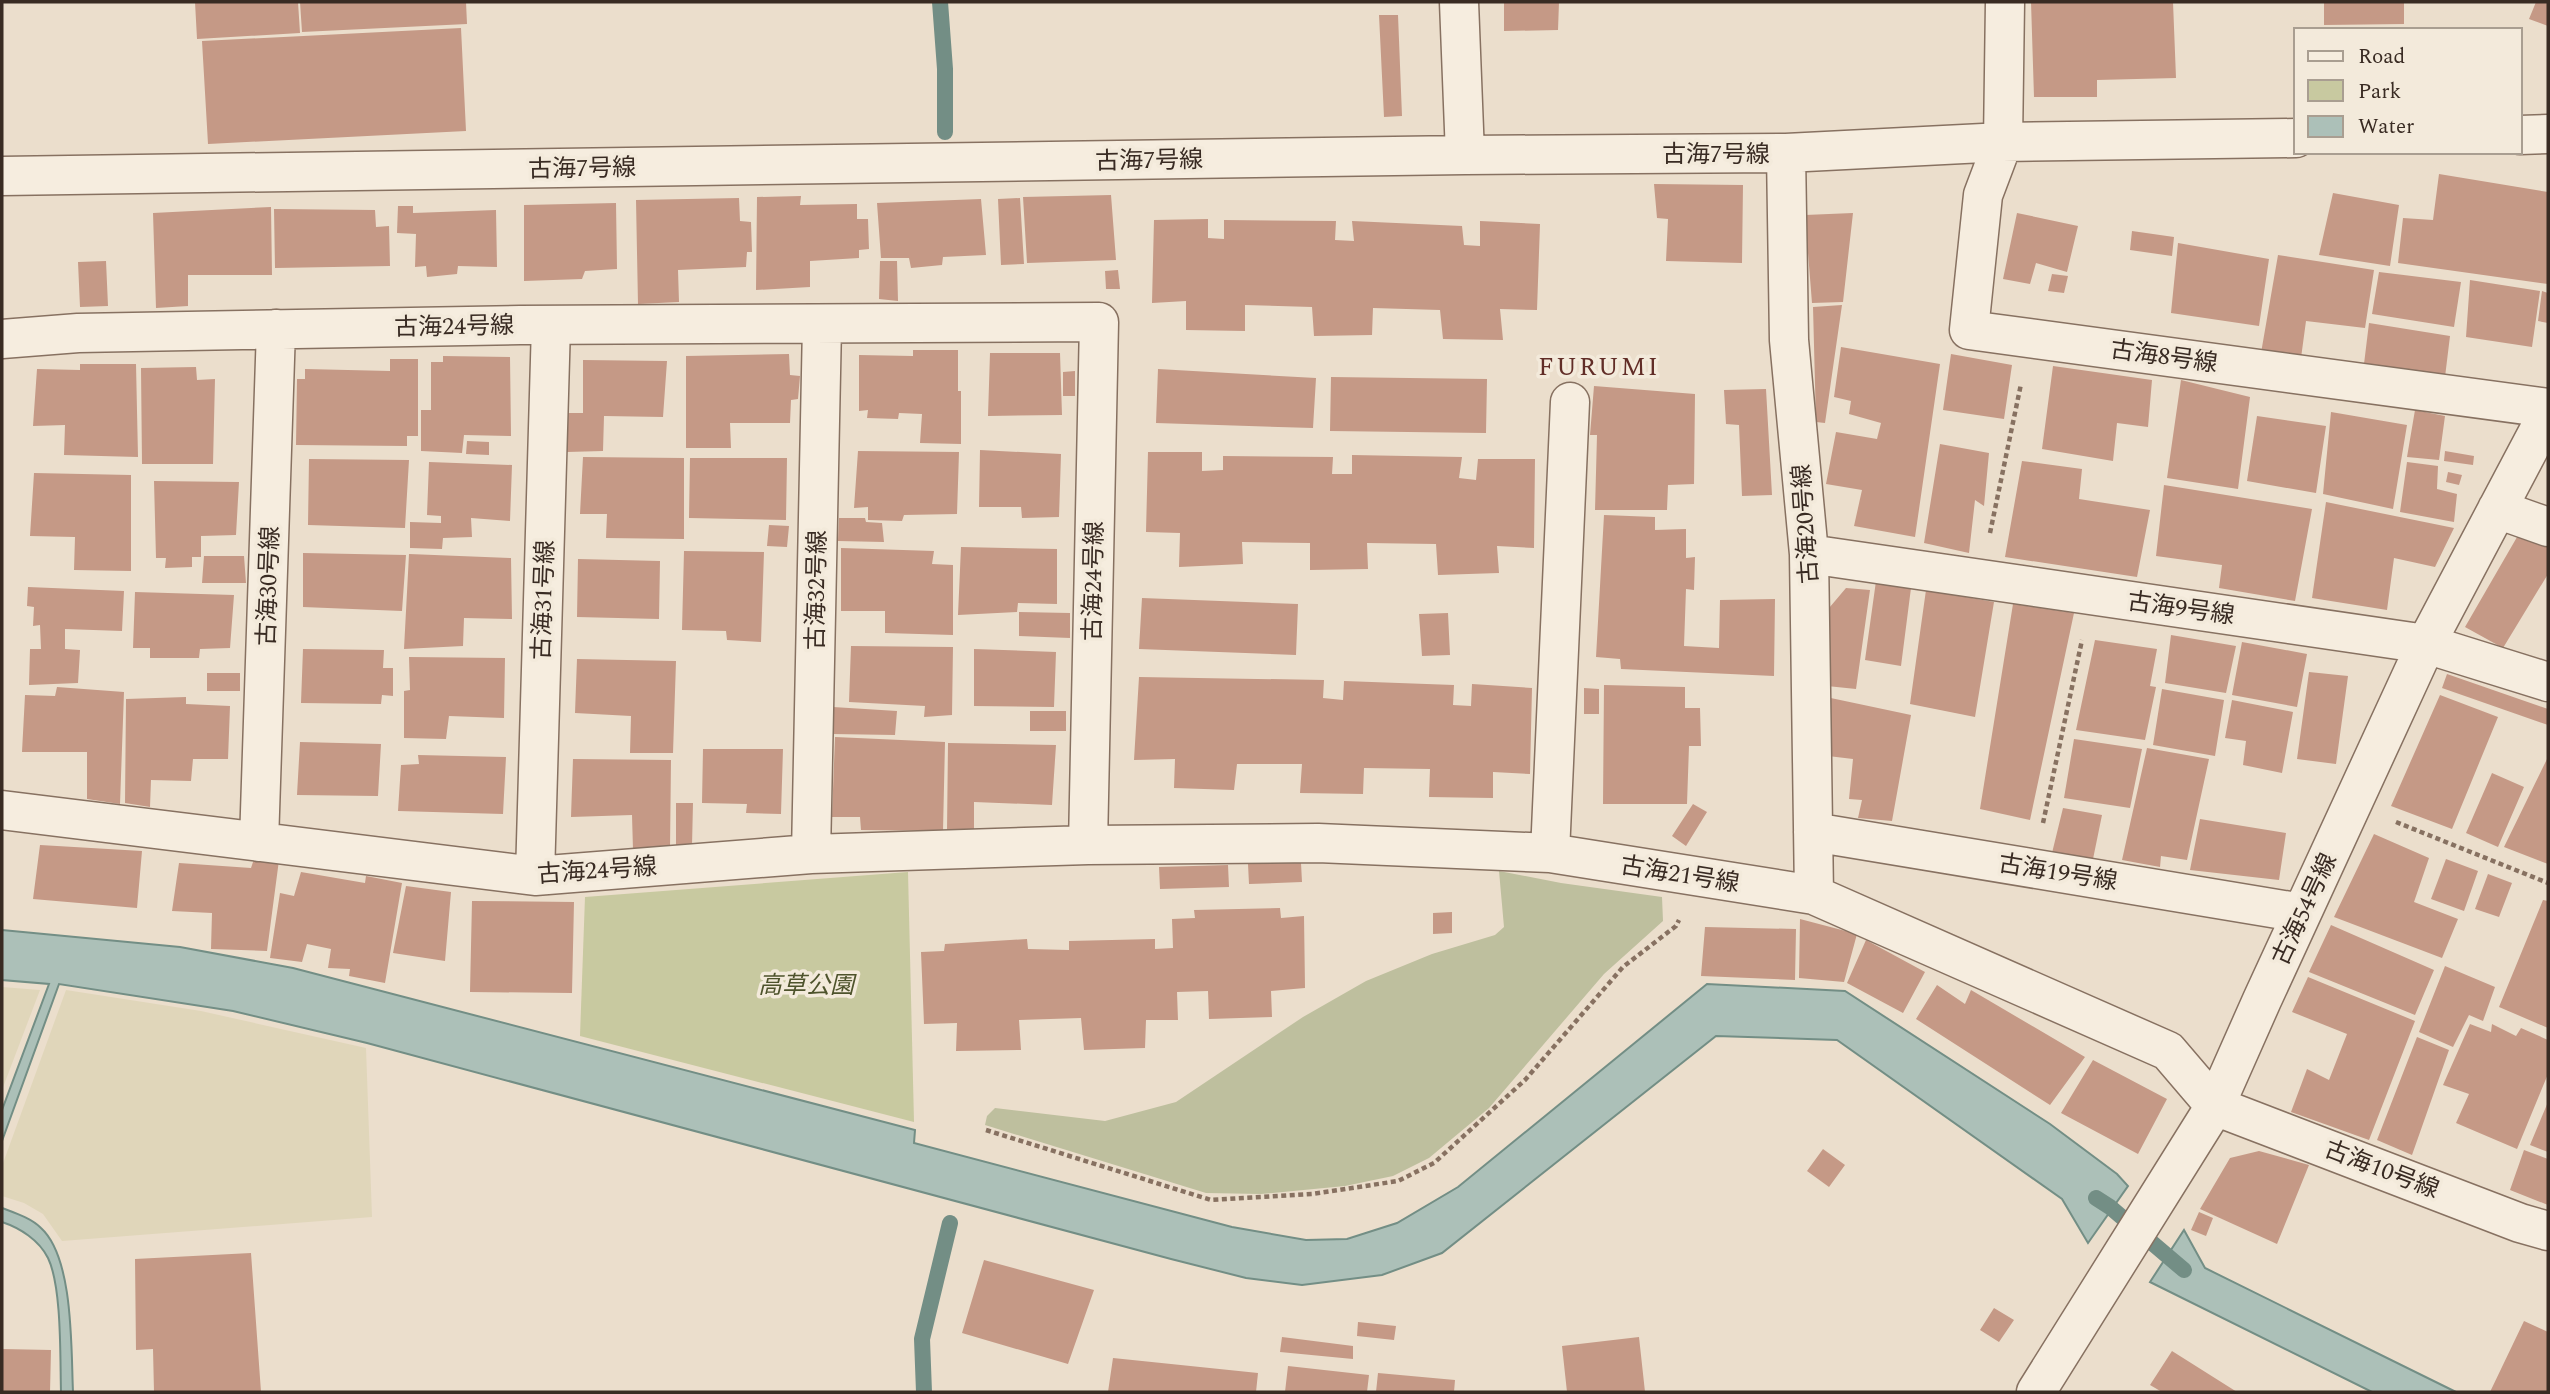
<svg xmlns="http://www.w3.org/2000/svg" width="2550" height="1394" font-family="Spectral,'Noto Sans JP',serif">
<rect width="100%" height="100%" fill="#ebdecc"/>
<path fill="#e0d6ba" d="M 2,987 L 40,990 L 2,1090 Z
M 66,990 L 201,1011 L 366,1048 L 372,1217 L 62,1241 L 43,1214 L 24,1203 L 2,1196 L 2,1166 Z"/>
<path fill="#c8c9a0" d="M 908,872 L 914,1122 L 580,1036 L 585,897 Z"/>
<path fill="#bebf9e" d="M 1499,871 L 1561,883 L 1662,897 L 1663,921 L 1604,974 L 1489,1108 L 1429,1158 L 1393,1176 L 1345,1186 L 1261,1194 L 1206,1193 L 985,1125 L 987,1116 L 995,1108 L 1105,1121 L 1176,1102 L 1303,1017 L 1366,981 L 1432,954 L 1495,935 L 1504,927 Z"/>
<path fill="#acc0b8" stroke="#738e85" stroke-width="2" d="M 2,930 L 180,947 L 293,968 L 915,1130 L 914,1143 L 1232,1227 L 1306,1240 L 1347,1239 L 1397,1223 L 1458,1187 L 1707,984 L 1845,991 L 2050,1124 L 2117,1174 L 2128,1186 L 2088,1243 L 2062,1199 L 1837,1040 L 1716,1036 L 1442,1253 L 1382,1275 L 1302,1285 L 1246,1278 L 1171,1259 L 367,1043 L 233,1011 L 59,984 L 2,1141 L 2,1110 L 49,984 L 2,980 Z
M 2,1208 C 15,1213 31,1218 41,1228 C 74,1258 71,1350 73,1392 L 61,1392 C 60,1358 62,1287 48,1258 C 39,1240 20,1228 2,1222 Z
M 2184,1230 L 2205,1268 L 2456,1392 L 2372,1392 L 2150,1282 Z"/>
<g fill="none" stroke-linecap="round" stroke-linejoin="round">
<path stroke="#738e85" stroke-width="16" d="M 940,2 L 945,69 L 945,132
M 2096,1198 L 2110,1207 L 2184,1270
M 924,1392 L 922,1339 L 950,1223"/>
</g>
<path fill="#c59986" d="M 195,2 L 298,2 L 300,33 L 197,39 Z
M 300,2 L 466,2 L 467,24 L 302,32 Z
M 1504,2 L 1559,2 L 1558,30 L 1504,31 Z
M 2031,2 L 2173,2 L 2176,78 L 2097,80 L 2097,97 L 2034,97 Z
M 2324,2 L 2404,2 L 2404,24 L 2324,25 Z
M 2536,2 L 2548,2 L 2548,26 L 2529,19 Z
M 1379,15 L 1398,15 L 1402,116 L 1384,117 Z
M 461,28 L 466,131 L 208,144 L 202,41 Z
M 2439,174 L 2548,192 L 2548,284 L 2398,263 L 2403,218 L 2433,220 Z
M 1654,184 L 1743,185 L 1742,263 L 1666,261 L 1668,219 L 1657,218 Z
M 2333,193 L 2399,205 L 2390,266 L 2319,255 Z
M 1111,195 L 1116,260 L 1027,263 L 1023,197 Z
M 801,196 L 800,205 L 857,204 L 857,219 L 868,219 L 869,249 L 859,250 L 859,258 L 810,261 L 810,287 L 756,290 L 757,197 Z
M 739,198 L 740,221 L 751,222 L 752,252 L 747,252 L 746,267 L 678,270 L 679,302 L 638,304 L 636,200 Z
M 1020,198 L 1024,264 L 1001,265 L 998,199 Z
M 981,199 L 986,255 L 943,257 L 942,265 L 911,268 L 909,258 L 881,258 L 877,203 Z
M 616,203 L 617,269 L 585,271 L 582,279 L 524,281 L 524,205 Z
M 398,206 L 413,206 L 413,213 L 496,210 L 497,267 L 458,266 L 457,274 L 427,277 L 426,266 L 415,267 L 416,234 L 397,233 Z
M 271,207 L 272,275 L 188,275 L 188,306 L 156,308 L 153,213 Z
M 274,209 L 375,210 L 376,227 L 389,226 L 390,266 L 275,268 Z
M 1853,213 L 1843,302 L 1812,303 L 1805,215 Z
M 2017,213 L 2078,226 L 2067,272 L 2036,263 L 2030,284 L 2003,279 Z
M 1208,219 L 1208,238 L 1224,239 L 1224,220 L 1336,221 L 1335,240 L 1354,241 L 1352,221 L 1462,226 L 1464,245 L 1480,246 L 1480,221 L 1540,224 L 1537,310 L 1500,309 L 1503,340 L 1443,339 L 1440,310 L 1373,308 L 1372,335 L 1314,336 L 1312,307 L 1245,305 L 1245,331 L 1186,330 L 1186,301 L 1152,303 L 1154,220 Z
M 2132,231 L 2174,237 L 2172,256 L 2130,250 Z
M 2178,243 L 2269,259 L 2259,326 L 2171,313 Z
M 2278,255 L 2374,270 L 2365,328 L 2306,321 L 2301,358 L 2261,353 Z
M 106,261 L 108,306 L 80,307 L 78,262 Z
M 880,261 L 897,261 L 898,301 L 879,299 Z
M 1118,270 L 1120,289 L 1106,289 L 1105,271 Z
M 2379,272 L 2461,282 L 2454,327 L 2372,314 Z
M 2052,274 L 2068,276 L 2064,293 L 2048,291 Z
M 2470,280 L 2540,291 L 2532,347 L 2466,337 Z
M 2542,291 L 2548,293 L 2548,323 L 2538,321 Z
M 1842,305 L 1825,423 L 1816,422 L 1813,307 Z
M 2369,323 L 2450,336 L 2445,377 L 2364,364 Z
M 1841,347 L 1940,364 L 1915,537 L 1854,526 L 1862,490 L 1826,484 L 1836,432 L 1877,439 L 1881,423 L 1849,414 L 1851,401 L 1834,397 Z
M 913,350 L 958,350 L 958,391 L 961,391 L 961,444 L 920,443 L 922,414 L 899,413 L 898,419 L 867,418 L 868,410 L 859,411 L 859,355 L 913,356 Z
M 990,353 L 1060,353 L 1062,415 L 988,416 Z
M 789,354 L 790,375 L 800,376 L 798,399 L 791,400 L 790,423 L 730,423 L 731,448 L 686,448 L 686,356 Z
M 1951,354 L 2012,365 L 2004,419 L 1943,410 Z
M 443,356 L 510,357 L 511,436 L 464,435 L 462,453 L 421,451 L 421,410 L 431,410 L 431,362 L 443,362 Z
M 390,359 L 418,359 L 418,436 L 407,436 L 407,446 L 296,445 L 297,379 L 305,379 L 305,369 L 390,371 Z
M 583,360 L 667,361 L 663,417 L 604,416 L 603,451 L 567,452 L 568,413 L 583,413 Z
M 80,364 L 136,364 L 138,457 L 64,455 L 65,425 L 33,426 L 37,369 L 80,370 Z
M 2053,366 L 2152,380 L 2148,427 L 2117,423 L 2113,461 L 2042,449 Z
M 196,367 L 197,380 L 215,379 L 213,464 L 142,464 L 141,368 Z
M 1158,369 L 1316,378 L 1313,428 L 1156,423 Z
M 1075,371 L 1075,396 L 1063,396 L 1063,372 Z
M 1331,377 L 1487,379 L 1486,433 L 1330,431 Z
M 2181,380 L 2250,397 L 2238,489 L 2167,478 Z
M 1594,386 L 1695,394 L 1694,484 L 1668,485 L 1667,510 L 1595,510 L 1597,435 L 1590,435 Z
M 1766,389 L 1772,495 L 1742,496 L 1739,425 L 1726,424 L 1724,390 Z
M 2415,410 L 2445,416 L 2439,460 L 2407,457 Z
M 2331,412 L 2407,425 L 2393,509 L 2323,494 Z
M 2257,416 L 2326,426 L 2316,493 L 2247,481 Z
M 467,441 L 489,442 L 489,455 L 466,454 Z
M 1940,444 L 1989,453 L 1984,506 L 1975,500 L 1969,553 L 1924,543 Z
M 980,450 L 1061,454 L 1059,517 L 1022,518 L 1021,507 L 979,507 Z
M 858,451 L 959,452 L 957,514 L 904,515 L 902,521 L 868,520 L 868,507 L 854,508 Z
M 2445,451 L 2474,456 L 2473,465 L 2444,461 Z
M 1148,452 L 1202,452 L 1202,471 L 1223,470 L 1223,456 L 1333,457 L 1332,474 L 1352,474 L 1352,455 L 1462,457 L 1459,478 L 1476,480 L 1478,459 L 1535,459 L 1534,548 L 1497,546 L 1499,573 L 1438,575 L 1436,544 L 1367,543 L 1368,569 L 1310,570 L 1310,543 L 1242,542 L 1243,564 L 1179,567 L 1180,533 L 1146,532 Z
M 583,457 L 684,458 L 684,539 L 606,538 L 607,514 L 580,514 Z
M 690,458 L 787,458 L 786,520 L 689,518 Z
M 309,459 L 409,460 L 405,528 L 308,525 Z
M 2022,461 L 2082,469 L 2079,499 L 2150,510 L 2137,577 L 2005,557 Z
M 429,462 L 512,465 L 510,521 L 471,518 L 472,537 L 443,538 L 442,549 L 410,548 L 410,522 L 441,523 L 441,516 L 427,515 Z
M 2407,462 L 2438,466 L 2437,489 L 2457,494 L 2454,522 L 2400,512 Z
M 2448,472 L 2462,475 L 2459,485 L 2446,482 Z
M 34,473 L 131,475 L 131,571 L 74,570 L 75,537 L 30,536 Z
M 154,481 L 239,482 L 236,535 L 201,536 L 201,557 L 192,557 L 192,567 L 165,568 L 166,558 L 156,558 Z
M 2164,485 L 2312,509 L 2295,601 L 2219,588 L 2222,565 L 2156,556 Z
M 2326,502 L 2454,528 L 2435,567 L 2394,558 L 2387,610 L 2312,598 Z
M 1604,515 L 1655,517 L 1655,530 L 1686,529 L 1686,558 L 1695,557 L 1694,590 L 1686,589 L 1684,646 L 1719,648 L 1720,600 L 1775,599 L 1774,676 L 1621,669 L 1620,659 L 1596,657 Z
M 839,518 L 865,518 L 866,522 L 882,523 L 884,542 L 838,541 Z
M 769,525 L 789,526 L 787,547 L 767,546 Z
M 2524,525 L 2548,533 L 2548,574 L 2503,648 L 2465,627 Z
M 961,547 L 1057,549 L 1057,604 L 1018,603 L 1017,612 L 958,615 Z
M 841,548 L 934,551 L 932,564 L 953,565 L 953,635 L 885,633 L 885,611 L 841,611 Z
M 684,551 L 764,552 L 761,642 L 727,640 L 726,631 L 682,630 Z
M 303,553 L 406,555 L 402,611 L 303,607 Z
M 409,554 L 511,558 L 512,619 L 464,618 L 463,646 L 404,649 Z
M 204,556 L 244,556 L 246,583 L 202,583 Z
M 578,559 L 660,561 L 659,619 L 577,617 Z
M 1876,581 L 1911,588 L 1901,666 L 1865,660 Z
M 28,587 L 124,591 L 122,631 L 65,629 L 65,649 L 80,650 L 78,683 L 29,685 L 30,649 L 41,649 L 40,625 L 33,626 L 34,607 L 27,606 Z
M 1846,588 L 1870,590 L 1856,689 L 1827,686 L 1824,614 Z
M 1926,590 L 1994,602 L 1975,717 L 1910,704 Z
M 135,592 L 234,595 L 230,648 L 200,649 L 199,658 L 150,658 L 150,648 L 133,648 Z
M 1142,598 L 1298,604 L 1296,655 L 1139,649 Z
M 2013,604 L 2074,613 L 2030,820 L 1980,809 Z
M 1019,612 L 1070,613 L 1070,638 L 1019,636 Z
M 1448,613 L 1450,655 L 1422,656 L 1419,614 Z
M 2171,635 L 2236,646 L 2226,693 L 2165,683 Z
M 2095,640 L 2157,649 L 2150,686 L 2156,687 L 2145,740 L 2076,730 Z
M 2242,642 L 2307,654 L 2297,707 L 2232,695 Z
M 851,646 L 953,647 L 952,715 L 924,717 L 925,706 L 849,702 Z
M 303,649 L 384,650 L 383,668 L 393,668 L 393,696 L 382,695 L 381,704 L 301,703 Z
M 974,649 L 1056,652 L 1054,707 L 974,706 Z
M 409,657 L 505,658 L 504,718 L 449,716 L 446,739 L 404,738 L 404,691 L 410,690 Z
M 577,659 L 676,661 L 673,753 L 630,753 L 631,716 L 575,713 Z
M 2309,672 L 2348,676 L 2336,764 L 2297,759 Z
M 207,673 L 240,673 L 240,691 L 207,691 Z
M 2447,674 L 2548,709 L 2548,725 L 2442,688 Z
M 1139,677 L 1324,680 L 1323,698 L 1343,700 L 1344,681 L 1454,685 L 1453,705 L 1471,706 L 1472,684 L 1532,688 L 1530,774 L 1493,772 L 1493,798 L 1429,797 L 1430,769 L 1364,768 L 1363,794 L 1300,793 L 1302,764 L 1237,764 L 1234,790 L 1174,788 L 1175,759 L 1134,760 Z
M 1604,685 L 1685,687 L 1685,708 L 1700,708 L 1701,746 L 1689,746 L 1687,804 L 1603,804 Z
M 57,687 L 124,692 L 120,804 L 87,799 L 87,752 L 22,752 L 25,695 L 55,696 Z
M 1584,688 L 1599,689 L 1599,714 L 1584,714 Z
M 2162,689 L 2224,700 L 2215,756 L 2153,745 Z
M 2440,695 L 2498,717 L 2452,829 L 2391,806 Z
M 186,697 L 186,704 L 230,706 L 228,759 L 193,759 L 191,781 L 151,780 L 150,807 L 125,803 L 126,699 Z
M 1826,697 L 1911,715 L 1892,821 L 1858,818 L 1862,800 L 1849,799 L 1853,759 L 1828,756 Z
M 2232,700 L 2293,712 L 2282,773 L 2243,765 L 2246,741 L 2225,738 Z
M 833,707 L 897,711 L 895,735 L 832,734 Z
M 1030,711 L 1066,711 L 1066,731 L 1030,731 Z
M 835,737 L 945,742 L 943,831 L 861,830 L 860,817 L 832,817 Z
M 2074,739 L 2142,749 L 2130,808 L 2064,798 Z
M 300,742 L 381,744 L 378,796 L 297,795 Z
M 948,743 L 1056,745 L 1052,805 L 974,802 L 974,829 L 947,831 Z
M 2147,748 L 2209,759 L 2187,860 L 2161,856 L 2160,867 L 2122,860 Z
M 703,749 L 783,749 L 781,814 L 746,813 L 747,804 L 702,803 Z
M 418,755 L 506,757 L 503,814 L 398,811 L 401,765 L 419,764 Z
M 2548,757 L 2548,864 L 2504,847 Z
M 573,759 L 671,760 L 670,850 L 633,850 L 632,815 L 571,817 Z
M 2492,773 L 2524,787 L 2498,847 L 2466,833 Z
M 676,803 L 693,803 L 692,846 L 676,846 Z
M 1693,804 L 1707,812 L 1686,846 L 1672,836 Z
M 2063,808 L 2102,815 L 2093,859 L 2052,853 Z
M 2200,819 L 2286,833 L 2279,880 L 2190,870 Z
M 2374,834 L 2429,858 L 2414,902 L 2458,919 L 2442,958 L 2334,917 Z
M 40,845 L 142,851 L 137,908 L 33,899 Z
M 254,859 L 279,860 L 267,951 L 211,949 L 212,913 L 172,911 L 179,863 L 251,868 Z
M 2446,859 L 2478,871 L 2464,911 L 2431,899 Z
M 1301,863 L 1302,882 L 1249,884 L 1248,864 Z
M 1228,865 L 1229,887 L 1160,889 L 1159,867 Z
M 301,872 L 365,883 L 366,876 L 402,883 L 385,983 L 349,976 L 350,969 L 328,968 L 331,949 L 307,944 L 302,962 L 270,958 L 280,893 L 294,896 Z
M 2488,874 L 2512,883 L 2499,917 L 2475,909 Z
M 406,886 L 451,892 L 445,961 L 393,953 Z
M 2543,900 L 2548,901 L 2548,1028 L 2499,1007 Z
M 472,901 L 574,902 L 572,993 L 470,992 Z
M 1280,908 L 1281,918 L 1304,916 L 1305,988 L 1271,991 L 1272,1017 L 1209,1019 L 1208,991 L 1177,992 L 1178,1020 L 1146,1020 L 1145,1048 L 1084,1050 L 1081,1018 L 1019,1020 L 1021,1050 L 956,1051 L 957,1023 L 924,1024 L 921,952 L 944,951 L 945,944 L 1027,939 L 1028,949 L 1069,950 L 1069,941 L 1155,939 L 1155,949 L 1173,948 L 1172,919 L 1195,918 L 1194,910 Z
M 1452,912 L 1452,933 L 1433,934 L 1433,913 Z
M 1800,919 L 1857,934 L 1844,982 L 1799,978 Z
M 2331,925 L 2434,970 L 2415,1015 L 2309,972 Z
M 1705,927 L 1796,929 L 1795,980 L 1701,976 Z
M 1866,940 L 1925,972 L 1903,1013 L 1847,983 Z
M 2445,966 L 2495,987 L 2483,1021 L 2469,1015 L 2453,1047 L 2419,1032 Z
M 2308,977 L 2415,1021 L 2369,1140 L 2291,1112 L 2307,1069 L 2329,1080 L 2347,1034 L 2292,1012 Z
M 1937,985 L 1965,1004 L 1971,990 L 2085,1057 L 2050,1105 L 1916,1019 Z
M 2470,1024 L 2491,1032 L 2492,1024 L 2516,1036 L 2521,1028 L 2548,1040 L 2548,1074 L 2517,1149 L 2456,1123 L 2469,1094 L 2443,1085 Z
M 2417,1037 L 2449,1050 L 2412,1155 L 2377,1140 Z
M 2093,1060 L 2167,1099 L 2138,1154 L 2061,1113 Z
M 2548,1102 L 2548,1152 L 2530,1145 Z
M 1823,1149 L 1845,1165 L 1829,1187 L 1807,1171 Z
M 2524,1150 L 2548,1159 L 2548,1205 L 2510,1190 Z
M 2259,1151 L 2309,1165 L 2277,1244 L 2200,1209 L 2230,1158 Z
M 2199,1212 L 2213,1218 L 2206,1236 L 2191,1230 Z
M 251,1253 L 261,1392 L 154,1392 L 153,1349 L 136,1350 L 135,1259 Z
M 984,1260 L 1094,1290 L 1068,1364 L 962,1333 Z
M 1994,1308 L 2014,1320 L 1999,1342 L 1980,1330 Z
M 2524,1321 L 2548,1332 L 2548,1392 L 2490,1392 Z
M 1358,1322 L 1396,1326 L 1394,1340 L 1357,1336 Z
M 1282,1337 L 1353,1346 L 1353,1359 L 1280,1352 Z
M 1639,1337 L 1645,1392 L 1567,1392 L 1562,1346 Z
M 2,1349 L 51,1350 L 50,1392 L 2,1392 Z
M 2172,1351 L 2237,1392 L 2162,1392 L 2150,1385 Z
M 1113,1358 L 1258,1373 L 1256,1392 L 1108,1392 Z
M 1288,1366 L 1369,1375 L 1367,1392 L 1285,1392 Z
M 1378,1373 L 1455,1380 L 1454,1392 L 1376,1392 Z"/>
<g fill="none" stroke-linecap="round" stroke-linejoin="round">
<defs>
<path id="minor" d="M 1459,2 L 1465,155
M 2005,2 L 2003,142 L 1983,195 L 1969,330 L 2548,408
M 2520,135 L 2548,134
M 1786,153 L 1789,340 L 1809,554 L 1814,895
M 2,176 L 1465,155 L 1786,153 L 2003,142 L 2296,138
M 2,339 L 78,333 L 520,325 L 1099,322 L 1088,845 L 811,854 L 535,876 L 2,810
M 2497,509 L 2548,527
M 1809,554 L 2426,644 L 2548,682
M 1813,832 L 2302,913
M 259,842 L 276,329
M 1088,845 L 1318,843 L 1550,853 L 1814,895 L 2168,1051 L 2215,1106 L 2520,1223 L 2548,1231
M 1550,853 L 1570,402
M 811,854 L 822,325
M 535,876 L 551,325
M 2036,1392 L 2215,1106 L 2262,1000 L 2426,644 L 2548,413"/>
</defs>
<use href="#minor" stroke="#877161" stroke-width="41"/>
<path stroke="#877161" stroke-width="4.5" stroke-dasharray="5 3.5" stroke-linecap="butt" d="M 1990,533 L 2021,384
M 2396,822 L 2548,883
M 2043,823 L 2082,640
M 986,1130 L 1211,1200 L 1312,1194 L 1398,1181 L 1434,1163 L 1468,1132 L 1525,1080 L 1623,967 L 1676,926 L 1679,920"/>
<use href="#minor" stroke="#f6eddf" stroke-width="38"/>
</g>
<g text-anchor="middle" stroke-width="7" stroke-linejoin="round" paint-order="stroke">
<g font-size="24" fill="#392b23" stroke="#f3eadb">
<text x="1716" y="162">古海7号線</text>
<text transform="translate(1149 160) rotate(-1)" y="8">古海7号線</text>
<text transform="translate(582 168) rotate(-1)" y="8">古海7号線</text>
<text transform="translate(454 326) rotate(-1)" y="8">古海24号線</text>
<text transform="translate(2164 356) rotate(8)" y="8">古海8号線</text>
<text transform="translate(1805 524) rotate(-94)" y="8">古海20号線</text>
<text transform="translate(1093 581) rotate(-89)" y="8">古海24号線</text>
<text transform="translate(268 586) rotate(-88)" y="8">古海30号線</text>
<text transform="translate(816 590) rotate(-89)" y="8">古海32号線</text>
<text transform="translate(543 600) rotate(-88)" y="8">古海31号線</text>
<text transform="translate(2181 608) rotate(8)" y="8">古海9号線</text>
<text transform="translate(597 870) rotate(-4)" y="8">古海24号線</text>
<text transform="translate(2058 872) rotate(9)" y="8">古海19号線</text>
<text transform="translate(1680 874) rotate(9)" y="8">古海21号線</text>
<text transform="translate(2304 909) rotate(-65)" y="8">古海54号線</text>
<text transform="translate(2382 1169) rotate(21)" y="8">古海10号線</text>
</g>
<g font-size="24" font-style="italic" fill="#4e532c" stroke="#f3eadb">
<text x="806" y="993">高草公園</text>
</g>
<g font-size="26" letter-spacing="2" fill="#612d27" stroke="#f3eadb">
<text x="1599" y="375">FURUMI</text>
</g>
</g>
<rect width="2550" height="1394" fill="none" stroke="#392b23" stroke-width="7"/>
<rect x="2294" y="28" width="228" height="126" fill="#f3eadb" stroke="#a99e91" stroke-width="2"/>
<rect x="2308" y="51" width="35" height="10" fill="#f6eddf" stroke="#a99e91" stroke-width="2"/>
<text x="2358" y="63" font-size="21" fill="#392b23">Road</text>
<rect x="2308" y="80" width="35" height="21" fill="#c8c9a0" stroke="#a99e91" stroke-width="2"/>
<text x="2358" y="98" font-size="21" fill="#392b23">Park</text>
<rect x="2308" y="116" width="35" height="21" fill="#acc0b8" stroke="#a99e91" stroke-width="2"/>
<text x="2358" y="133" font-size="21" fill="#392b23">Water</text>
</svg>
